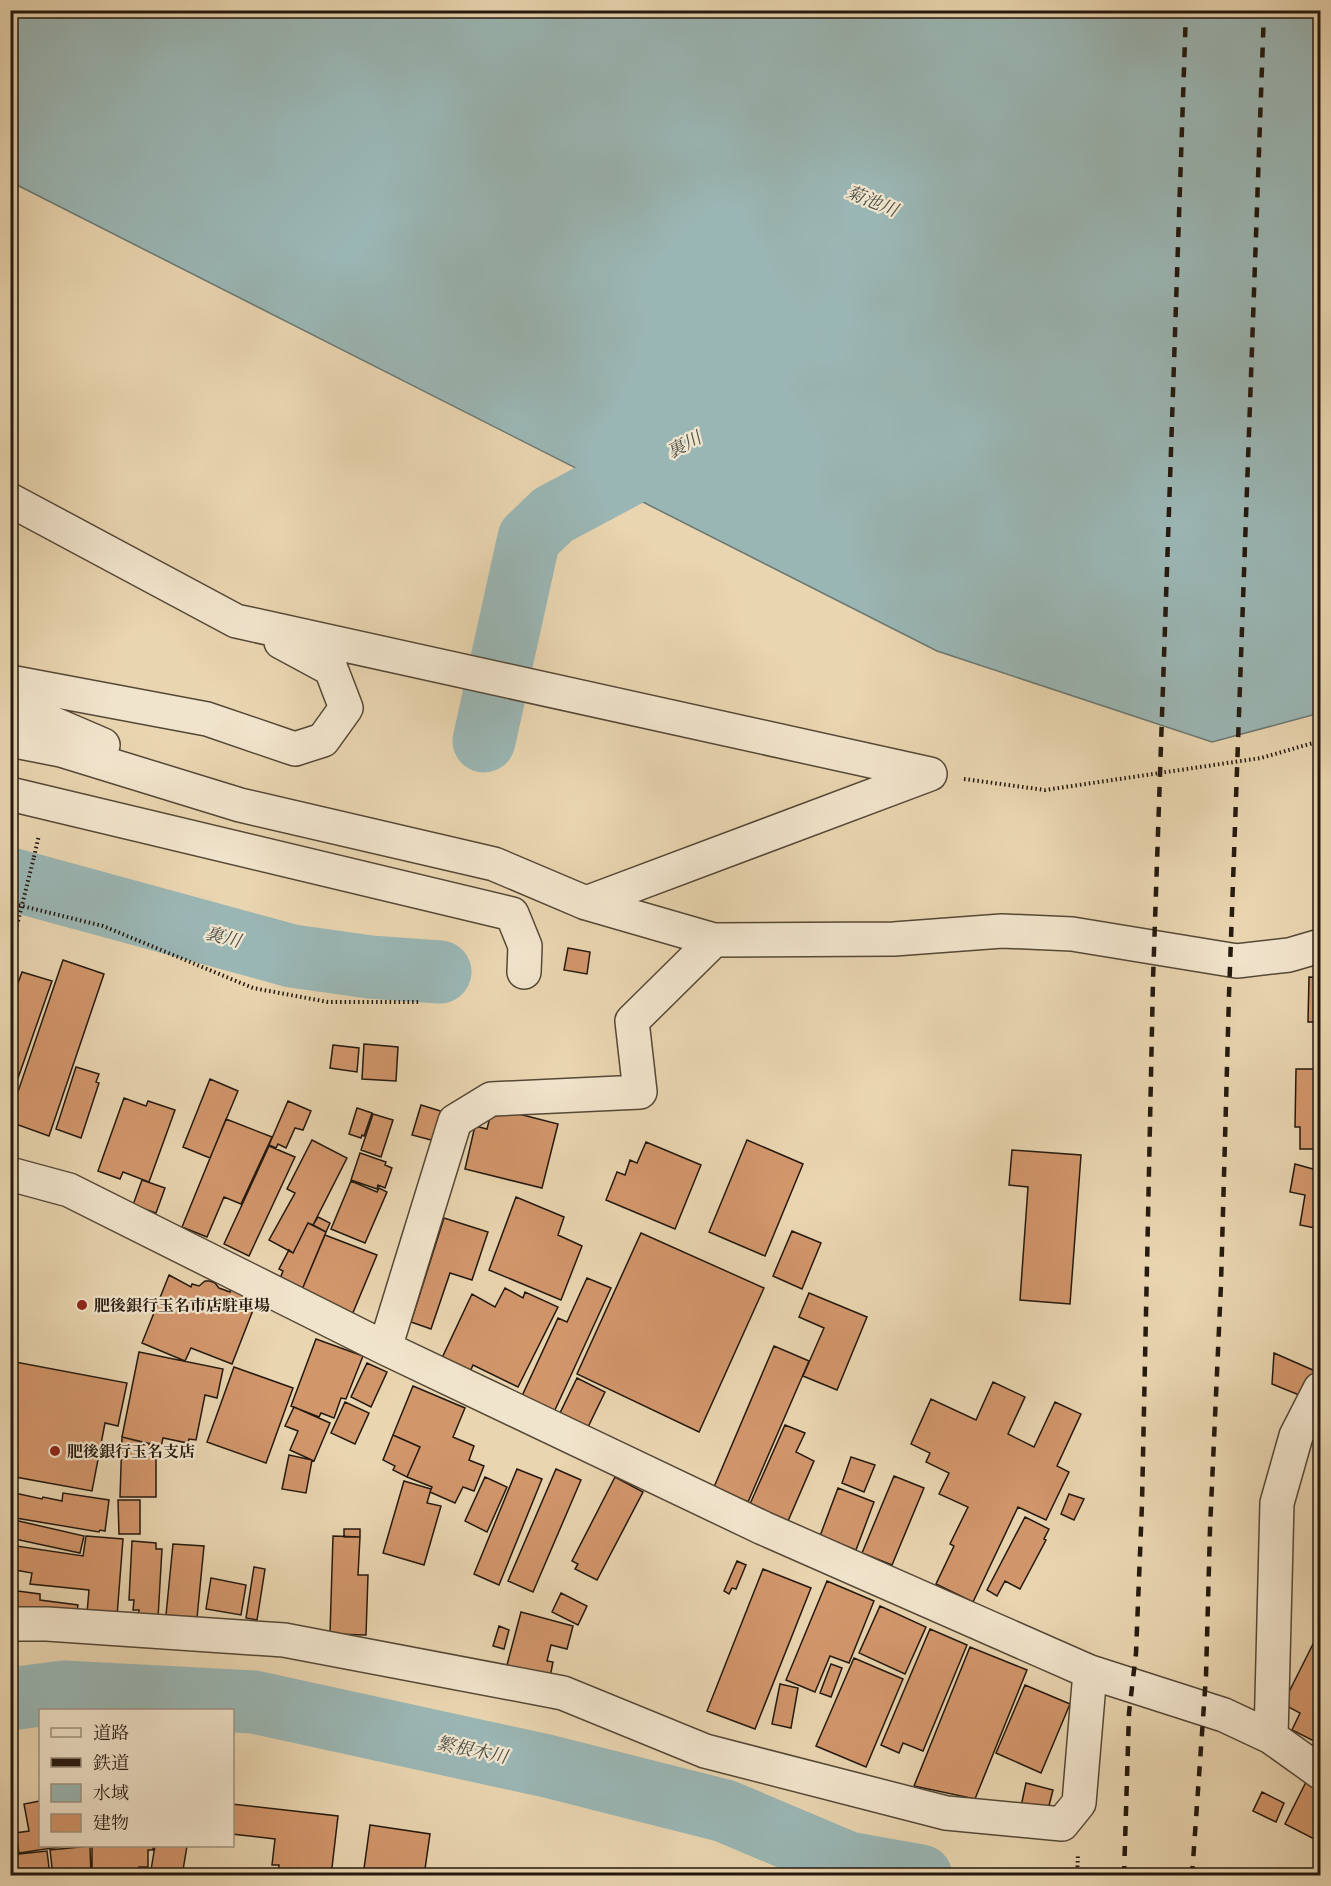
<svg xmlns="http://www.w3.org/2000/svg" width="1331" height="1886" font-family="'Old Standard TT','Noto Serif JP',serif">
<rect width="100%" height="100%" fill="#e9d5b0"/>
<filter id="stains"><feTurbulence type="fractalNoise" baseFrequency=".00333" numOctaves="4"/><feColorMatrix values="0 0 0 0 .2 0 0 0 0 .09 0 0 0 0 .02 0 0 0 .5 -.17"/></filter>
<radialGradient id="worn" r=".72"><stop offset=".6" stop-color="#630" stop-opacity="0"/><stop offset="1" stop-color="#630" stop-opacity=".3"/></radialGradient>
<path fill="#9ab6b4" stroke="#6b7772" stroke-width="1.5" d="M 10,11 L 1320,11 L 1320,713 L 1212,742 L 937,651 L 11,182 Z"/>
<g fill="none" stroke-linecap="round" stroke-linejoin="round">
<path stroke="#9ab6b4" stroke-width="63" d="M 484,741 L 529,538 L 553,515 L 686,444
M 10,879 L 292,956 L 370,967 L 440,972
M 10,1699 L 64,1692 L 254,1702 L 547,1766 L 725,1811 L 848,1863 L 921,1876"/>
</g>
<path fill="#d2966b" stroke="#24190f" stroke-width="1.5" d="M 568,948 L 590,952 L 587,974 L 564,970 Z
M 63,960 L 104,974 L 49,1136 L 10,1122 L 10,1115 Z
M 22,972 L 52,981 L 18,1078 L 10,1076 L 10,1005 Z
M 1309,977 L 1320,978 L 1320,1056 L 1320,1022 L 1308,1022 Z
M 364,1044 L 398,1047 L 396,1081 L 362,1079 Z
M 333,1045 L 359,1048 L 357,1072 L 330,1068 Z
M 76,1067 L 99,1074 L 96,1082 L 99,1083 L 81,1138 L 56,1129 Z
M 1296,1069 L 1320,1069 L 1320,1149 L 1300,1149 L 1300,1127 L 1295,1127 Z
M 210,1079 L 238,1091 L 210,1158 L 183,1147 Z
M 124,1098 L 146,1106 L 148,1101 L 175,1110 L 149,1182 L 123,1172 L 120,1179 L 98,1171 Z
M 288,1101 L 311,1111 L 303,1130 L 295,1128 L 286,1148 L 278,1144 L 276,1148 L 269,1145 Z
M 421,1105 L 447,1113 L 439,1142 L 412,1135 Z
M 357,1108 L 372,1113 L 364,1136 L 362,1135 L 361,1138 L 349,1134 Z
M 515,1113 L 558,1124 L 542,1188 L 465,1169 L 475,1126 L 487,1129 L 490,1117 Z
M 373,1114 L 393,1120 L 381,1157 L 361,1150 Z
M 226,1119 L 272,1137 L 241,1204 L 224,1197 L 207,1237 L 182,1227 Z
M 312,1140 L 347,1158 L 313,1225 L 308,1223 L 293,1253 L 269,1240 L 295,1193 L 287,1189 Z
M 747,1140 L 803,1164 L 765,1256 L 709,1232 Z
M 646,1142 L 701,1165 L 675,1229 L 606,1200 L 617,1172 L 625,1175 L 630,1160 L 637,1163 Z
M 269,1146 L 295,1157 L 249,1256 L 224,1244 Z
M 1012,1150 L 1081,1155 L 1070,1304 L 1020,1300 L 1028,1187 L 1009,1185 Z
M 1319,1152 L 1320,1152 L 1320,1229 L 1300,1225 L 1305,1195 L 1290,1192 L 1295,1164 L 1313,1169 Z
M 360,1153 L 386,1162 L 385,1165 L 392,1168 L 385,1188 L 378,1185 L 377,1189 L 351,1180 Z
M 142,1180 L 165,1188 L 156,1213 L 133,1205 Z
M 351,1181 L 377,1192 L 379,1188 L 387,1192 L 365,1243 L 331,1229 Z
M 516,1197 L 564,1217 L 558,1235 L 582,1246 L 561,1300 L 489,1270 Z
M 318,1217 L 330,1223 L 326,1232 L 313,1225 Z
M 444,1218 L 488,1232 L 472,1280 L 450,1273 L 431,1329 L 411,1322 Z
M 308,1223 L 326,1232 L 301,1292 L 279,1281 L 283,1271 L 279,1269 L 289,1250 L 293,1253 Z
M 792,1231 L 821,1243 L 802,1289 L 773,1276 Z
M 641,1233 L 764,1288 L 699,1432 L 577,1374 Z
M 325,1235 L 377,1255 L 352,1315 L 301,1292 Z
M 169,1275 L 191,1287 L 192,1284 L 199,1286 L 205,1281 L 210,1281 L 215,1283 L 219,1288 L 230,1292 L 231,1288 L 257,1300 L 232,1364 L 191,1348 L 185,1361 L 142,1343 Z
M 587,1278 L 611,1288 L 554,1412 L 522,1396 L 558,1318 L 567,1322 Z
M 505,1288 L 523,1298 L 525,1292 L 558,1307 L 518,1387 L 473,1365 L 470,1372 L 442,1358 L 472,1294 L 495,1307 Z
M 809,1293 L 867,1317 L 837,1390 L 803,1376 L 824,1328 L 799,1317 Z
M 316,1339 L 363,1356 L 346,1399 L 341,1398 L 334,1418 L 321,1413 L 319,1417 L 291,1406 Z
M 774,1346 L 809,1361 L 748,1502 L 714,1487 Z
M 139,1352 L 223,1369 L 217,1398 L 205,1395 L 196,1440 L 189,1439 L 188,1443 L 163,1438 L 161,1447 L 122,1437 Z
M 1274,1353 L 1315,1371 L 1304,1397 L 1272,1384 Z
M 10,1361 L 127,1383 L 118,1426 L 105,1423 L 92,1491 L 10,1476 Z
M 367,1363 L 387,1372 L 371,1407 L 351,1397 Z
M 234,1367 L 293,1388 L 266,1463 L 207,1442 Z
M 577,1378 L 605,1392 L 588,1427 L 560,1413 Z
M 993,1382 L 1025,1397 L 1008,1434 L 1034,1447 L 1055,1402 L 1081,1414 L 1057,1466 L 1069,1472 L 1046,1520 L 1018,1507 L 973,1602 L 936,1584 L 954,1546 L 950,1544 L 968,1507 L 939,1494 L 949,1473 L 926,1462 L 930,1453 L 911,1444 L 931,1399 L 976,1420 Z
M 413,1386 L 465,1408 L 453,1437 L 474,1446 L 469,1460 L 484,1466 L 474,1491 L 463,1487 L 455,1503 L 430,1492 L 432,1487 L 407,1477 L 420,1447 L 393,1435 Z
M 345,1402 L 369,1413 L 355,1444 L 331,1433 Z
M 294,1407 L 330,1423 L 314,1461 L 290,1450 L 298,1431 L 285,1426 Z
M 785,1425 L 805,1433 L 796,1452 L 814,1461 L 788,1521 L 750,1504 Z
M 393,1435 L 420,1447 L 407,1477 L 393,1470 L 395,1466 L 383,1460 Z
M 122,1437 L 156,1445 L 156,1497 L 120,1497 Z
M 289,1455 L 312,1460 L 306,1493 L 282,1489 Z
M 851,1457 L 875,1465 L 864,1492 L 842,1483 Z
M 517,1469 L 542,1479 L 499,1585 L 474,1574 Z
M 556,1469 L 581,1480 L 533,1592 L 508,1581 Z
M 894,1476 L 924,1488 L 892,1565 L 862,1553 Z
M 485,1477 L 507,1487 L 487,1532 L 465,1521 Z
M 615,1477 L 643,1492 L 597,1580 L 575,1569 L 578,1564 L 572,1561 Z
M 404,1481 L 431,1489 L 427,1503 L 441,1506 L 424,1565 L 383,1553 Z
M 838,1488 L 874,1502 L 856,1550 L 820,1536 Z
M 10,1492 L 42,1499 L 43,1497 L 62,1501 L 63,1493 L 109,1500 L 105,1531 L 100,1530 L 99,1532 L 10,1517 Z
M 1069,1494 L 1084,1499 L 1074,1520 L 1061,1514 Z
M 118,1500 L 140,1500 L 140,1534 L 119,1534 Z
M 1025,1517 L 1049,1529 L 1044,1539 L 1046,1540 L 1020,1589 L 1005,1581 L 997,1596 L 987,1590 Z
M 10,1519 L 84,1536 L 80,1553 L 10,1538 Z
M 344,1529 L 360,1529 L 360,1537 L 344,1537 Z
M 86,1536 L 123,1539 L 117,1616 L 87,1613 L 89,1590 L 30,1584 L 32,1573 L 10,1569 L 10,1545 L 83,1556 Z
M 333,1536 L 360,1537 L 358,1575 L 368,1575 L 366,1635 L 330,1634 Z
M 132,1541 L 156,1543 L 156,1549 L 162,1549 L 158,1618 L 138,1617 L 139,1610 L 133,1610 L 134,1600 L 129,1600 Z
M 173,1544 L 204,1546 L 197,1618 L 166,1615 Z
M 737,1561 L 746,1565 L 736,1589 L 732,1588 L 729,1594 L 724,1591 Z
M 254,1567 L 265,1569 L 257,1620 L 246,1618 Z
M 763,1569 L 811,1588 L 755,1729 L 707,1711 Z
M 211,1578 L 246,1585 L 241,1615 L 206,1609 Z
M 827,1581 L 874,1601 L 849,1663 L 830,1656 L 815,1692 L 786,1680 Z
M 10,1590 L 40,1594 L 40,1600 L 78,1605 L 76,1618 L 10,1618 Z
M 561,1593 L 587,1606 L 578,1625 L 552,1612 Z
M 880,1606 L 926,1627 L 905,1674 L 859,1653 Z
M 521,1612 L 573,1626 L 567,1649 L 551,1645 L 547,1661 L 553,1662 L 550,1677 L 507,1665 Z
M 499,1626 L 509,1630 L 504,1649 L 493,1646 Z
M 930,1629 L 967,1645 L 923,1751 L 903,1743 L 899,1753 L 881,1745 Z
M 1314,1642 L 1320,1646 L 1320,1744 L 1292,1730 L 1300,1713 L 1283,1704 Z
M 970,1647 L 1027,1670 L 975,1799 L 914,1786 Z
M 854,1658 L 903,1679 L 866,1767 L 816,1746 Z
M 831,1664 L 842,1668 L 831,1697 L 820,1693 Z
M 780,1684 L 798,1688 L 791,1728 L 772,1724 Z
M 1025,1685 L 1070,1704 L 1041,1773 L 996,1753 Z
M 1306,1782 L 1320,1790 L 1320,1842 L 1285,1824 Z
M 1026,1783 L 1053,1790 L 1046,1817 L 1020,1811 Z
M 1262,1792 L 1284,1803 L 1276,1822 L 1253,1811 Z
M 40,1801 L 40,1846 L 66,1846 L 19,1853 L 15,1833 L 29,1831 L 24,1804 Z
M 232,1804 L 338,1816 L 331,1876 L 278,1876 L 279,1865 L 272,1865 L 275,1839 L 232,1834 Z
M 370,1825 L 430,1834 L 424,1876 L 363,1876 Z
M 90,1846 L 91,1876 L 53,1876 L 50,1850 Z
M 92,1846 L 153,1846 L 153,1850 L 148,1850 L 148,1867 L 139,1867 L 140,1876 L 92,1876 Z
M 155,1846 L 187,1846 L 182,1876 L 150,1876 Z
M 47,1851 L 50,1876 L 10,1876 L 10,1858 L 19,1854 Z"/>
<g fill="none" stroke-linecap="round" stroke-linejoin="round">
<defs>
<path id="minor" d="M 10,500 L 236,621 L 930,774 L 586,903
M 10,682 L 207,719 L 295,749 L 323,740 L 346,708 L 331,669 L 281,642
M 10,705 L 103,745
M 10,740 L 61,750 L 240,805 L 494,864 L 586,903 L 714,940 L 894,939 L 1002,931 L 1072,934 L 1237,961 L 1289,955 L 1320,946
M 10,794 L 512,914 L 525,946 L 524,972
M 10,1174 L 69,1190 L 385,1348 L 763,1528 L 1090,1672 L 1224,1715 L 1271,1737 L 1320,1772
M 385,1348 L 455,1121 L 491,1099 L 640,1092 L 632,1021 L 714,940
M 10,1624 L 47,1624 L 284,1640 L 563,1693 L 705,1751 L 946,1813 L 1062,1824 L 1079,1803 L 1090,1672
M 1271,1737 L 1277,1503 L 1296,1436 L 1320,1389"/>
</defs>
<use href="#minor" stroke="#554837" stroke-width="36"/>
<path stroke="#24190f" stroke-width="4" stroke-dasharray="1.5 3" stroke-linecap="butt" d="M 964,779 L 1045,790 L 1261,758 L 1320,741
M 34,857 L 39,835
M 10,903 L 103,926 L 253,988 L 328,1002 L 419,1002
M 10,952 L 18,921
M 1077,1876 L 1078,1854"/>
<use href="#minor" stroke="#f1e4cc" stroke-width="33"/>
<path stroke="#24190f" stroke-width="4.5" stroke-dasharray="10 10" stroke-linecap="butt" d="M 1124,1876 L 1129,1713 L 1136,1653 L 1142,1504 L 1153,980 L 1186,10
M 1192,1876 L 1206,1676 L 1210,1529 L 1221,1284 L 1229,995 L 1264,10"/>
<path stroke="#24190f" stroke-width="4" stroke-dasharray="1.5 3" stroke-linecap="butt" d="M 18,921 L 34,857"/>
</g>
<g fill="#8f2418" stroke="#f1e4cc" stroke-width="2">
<circle cx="82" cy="1305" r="6"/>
<circle cx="55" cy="1451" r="6"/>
</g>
<g text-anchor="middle" stroke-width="4.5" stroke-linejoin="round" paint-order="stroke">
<g font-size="16" font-weight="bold" fill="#24190f" stroke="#f1e4cc" text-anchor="start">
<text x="94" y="1311">肥後銀行玉名市店駐車場</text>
<text x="67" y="1457">肥後銀行玉名支店</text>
</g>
<g font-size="18" font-style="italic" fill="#4d5049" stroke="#f1e4cc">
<text transform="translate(872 201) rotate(22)" y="6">菊池川</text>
<text transform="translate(684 445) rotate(-28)" y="6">裏川</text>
<text transform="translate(223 937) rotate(15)" y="6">裏川</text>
<text transform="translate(472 1750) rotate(12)" y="6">繁根木川</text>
</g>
</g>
<rect width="1331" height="1886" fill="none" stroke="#e9d5b0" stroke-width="36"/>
<rect x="12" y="12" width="1307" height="1862" fill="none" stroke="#24190f" stroke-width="3"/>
<rect x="18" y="18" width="1295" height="1850" fill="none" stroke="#24190f" stroke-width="1.5"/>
<rect x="39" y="1709" width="195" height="138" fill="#f1e4cc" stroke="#9f9380" stroke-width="1.5"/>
<rect x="51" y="1728" width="30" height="9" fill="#f1e4cc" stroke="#9f9380" stroke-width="1.5"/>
<text x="93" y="1739" font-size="18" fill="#24190f">道路</text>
<rect x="51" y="1758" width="30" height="9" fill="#24190f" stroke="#9f9380" stroke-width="1.5"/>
<text x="93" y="1769" font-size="18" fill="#24190f">鉄道</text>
<rect x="51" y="1784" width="30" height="18" fill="#9ab6b4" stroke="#9f9380" stroke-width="1.5"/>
<text x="93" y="1799" font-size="18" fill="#24190f">水域</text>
<rect x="51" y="1814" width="30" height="18" fill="#d2966b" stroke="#9f9380" stroke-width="1.5"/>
<text x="93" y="1829" font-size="18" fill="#24190f">建物</text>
<rect width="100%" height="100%" filter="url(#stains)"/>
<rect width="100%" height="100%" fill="url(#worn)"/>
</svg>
